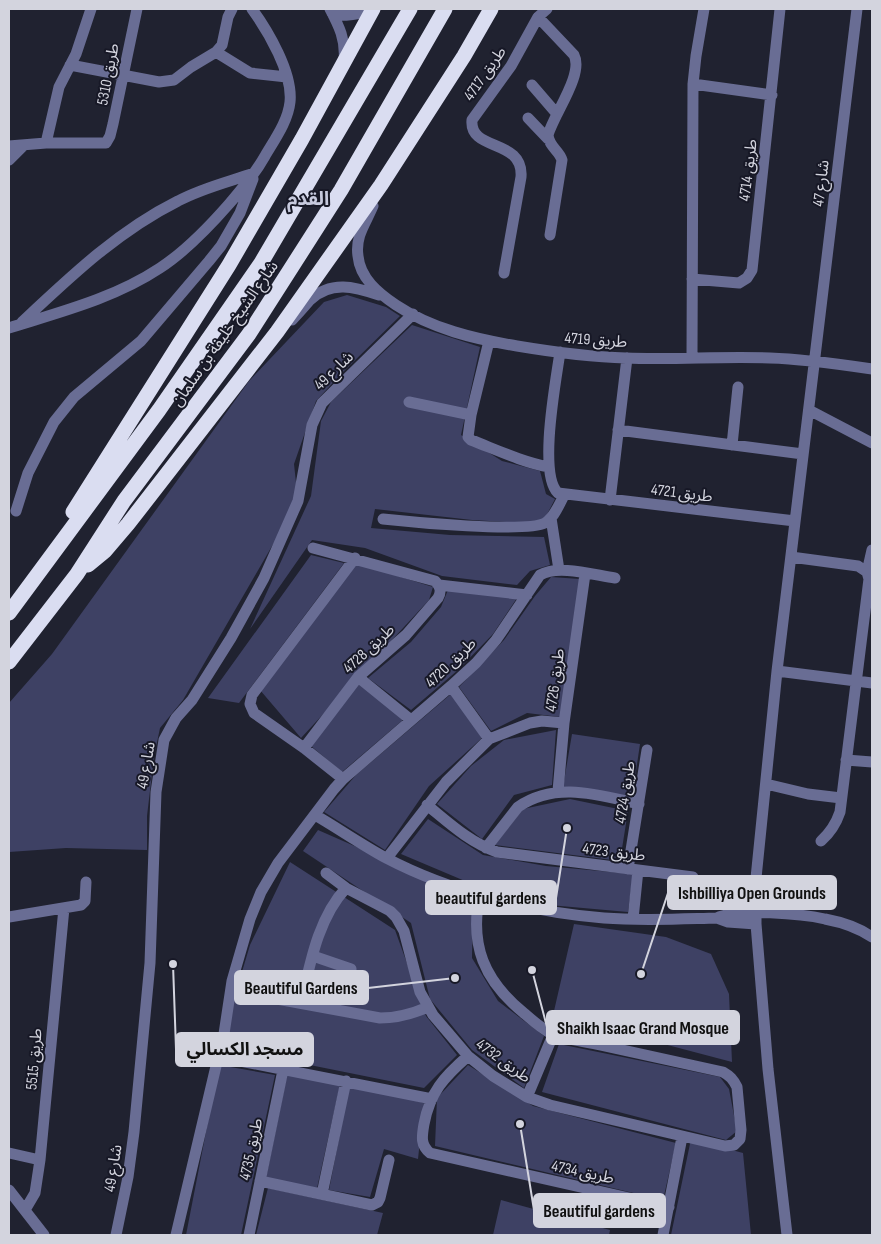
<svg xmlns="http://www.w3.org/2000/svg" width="881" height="1244" font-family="'Sofia Sans Condensed','Noto Sans Arabic',sans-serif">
<rect width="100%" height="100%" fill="#202230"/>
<path fill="#3e4164" d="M 347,295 L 386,307 L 400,316 L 341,374 L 316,401 L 294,464 L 298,501 L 183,700 L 160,728 L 154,757 L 147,816 L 147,850 L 66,848 L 9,852 L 9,703 L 52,654 L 249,381 L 324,302 Z
M 412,325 L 480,347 L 461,435 L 502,461 L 540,471 L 546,494 L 555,499 L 542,524 L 472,520 L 375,509 L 371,528 L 450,535 L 544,537 L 550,565 L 530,571 L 517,585 L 442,576 L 365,548 L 312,540 L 250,629 L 311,496 L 321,421 L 331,402 Z
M 311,555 L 344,563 L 239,703 L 208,698 Z
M 356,563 L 433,587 L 429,600 L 301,738 L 260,690 Z
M 551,577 L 580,579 L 560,717 L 527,713 L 491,731 L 459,687 L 504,640 L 535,596 Z
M 448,590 L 517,598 L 493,634 L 458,670 L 411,710 L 368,678 L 411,642 L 441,607 Z
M 355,681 L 404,719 L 342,772 L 311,746 Z
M 451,694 L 482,738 L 429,786 L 385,850 L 324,812 L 356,775 Z
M 556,730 L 552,785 L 514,795 L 482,839 L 437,804 L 471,766 L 504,740 Z
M 572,734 L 640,744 L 632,798 L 563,787 Z
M 570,799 L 628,811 L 620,861 L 495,845 L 523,809 Z
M 428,819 L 483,855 L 546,866 L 633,874 L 628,912 L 538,904 L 472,884 L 401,854 Z
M 318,830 L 473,898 L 472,958 L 498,1001 L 544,1036 L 524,1088 L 472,1050 L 430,999 L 411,923 L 303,851 Z
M 290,862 L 395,930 L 426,1016 L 457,1055 L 424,1088 L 235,1050 L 224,1032 L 250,945 Z
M 574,924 L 666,937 L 711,954 L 729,994 L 732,1062 L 641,1038 L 569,1030 L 551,1024 Z
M 559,1044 L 720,1077 L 729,1089 L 737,1131 L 726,1140 L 542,1092 Z
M 219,1065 L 275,1075 L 241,1235 L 186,1235 Z
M 468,1065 L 533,1106 L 676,1143 L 663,1200 L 435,1146 L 437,1098 Z
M 287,1075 L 340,1085 L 317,1188 L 266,1178 Z
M 350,1082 L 424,1103 L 418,1159 L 384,1149 L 370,1197 L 329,1190 Z
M 691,1139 L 743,1153 L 751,1235 L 671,1235 Z
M 268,1188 L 383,1213 L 377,1235 L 256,1235 Z
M 501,1200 L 610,1230 L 609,1235 L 493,1235 Z"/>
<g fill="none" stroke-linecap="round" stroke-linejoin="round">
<path stroke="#696d94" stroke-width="11" d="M 330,9 C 339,26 346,40 344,60
M 332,13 C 346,17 357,16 370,9
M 538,17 L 574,55 C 584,74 554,114 548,135 C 549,147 559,150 562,160 L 550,235
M 216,52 L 250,73 L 287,77
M 70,65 L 159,82 L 174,80 L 191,67 L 216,52 L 222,45 L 228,17 L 232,9
M 693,84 L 772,95
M 532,85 L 557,114
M 528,118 L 548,139
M 46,143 L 59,87 L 76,54 L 91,9
M 9,146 L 46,143 L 106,143 L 110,136 L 113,124 L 137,9
M 9,160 L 23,146
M 373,206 C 366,223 355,236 358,256 C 360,278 378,293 396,305 C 432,329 475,339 517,346 C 553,352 590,357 626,358 C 674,360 723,356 770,358 C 805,359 838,364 872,369
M 504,273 L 521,177 C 524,138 469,152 472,120 L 511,66 L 538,17 L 547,9
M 692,279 L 739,283 L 747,278 L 752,270 L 780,9
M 292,320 C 298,314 304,307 310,300 C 331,280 355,287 379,295
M 22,322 C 71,276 118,231 178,201 C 202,188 228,182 254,173
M 9,328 C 60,312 115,298 160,268 C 186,251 208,228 229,204 C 242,189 255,174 265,156 C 275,139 288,121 290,102 C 293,73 268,31 252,9
M 489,341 L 471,415 L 468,437 L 471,440 C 497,450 522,462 549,467
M 560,352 C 556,381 538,474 558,493 L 795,521
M 692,358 L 693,84 L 696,56 L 704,9
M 409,402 L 471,415
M 809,410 L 872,443
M 618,430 L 803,454
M 732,445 L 738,387
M 610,500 L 627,358
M 16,511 L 28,473 L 54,422 L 74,397 L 141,341 L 209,261 L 221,246 L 240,213 L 253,179
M 551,518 L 559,570
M 383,519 C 410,522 526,533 545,523 C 555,517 559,504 565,494
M 791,557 L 858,566 L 867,572 L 869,579 L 840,812 C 836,824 831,832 821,841
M 867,572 L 872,550
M 439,585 L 527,595
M 777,671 L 872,683
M 358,677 L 411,720
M 451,686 L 489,739
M 304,748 L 358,677 L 406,635 L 438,598 C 442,591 440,586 435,581 L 313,548
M 846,760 L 872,762
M 343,779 L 304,748 L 254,713 L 250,704 L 252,695 L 355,558
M 766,784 L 808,794 L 841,798
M 558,791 L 564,723 L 585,574
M 427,805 C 449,823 469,842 497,852 L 693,877
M 315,815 C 339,829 362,845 386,858 C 451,892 531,912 604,918 C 642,921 679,919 717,918 C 737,908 803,914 825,919 C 841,922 859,928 872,937
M 486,848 L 518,807 C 556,781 598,795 639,804
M 387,858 L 446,782 L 489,739 L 530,723 L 542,721 L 564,723
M 628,869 L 647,750
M 326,873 L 346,888 L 390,911 L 396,917 L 404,931 L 420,992 L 433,1015 L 468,1056 L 493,1076 L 527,1097 L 550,1105 L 725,1146 L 734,1145 L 740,1139 L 741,1130 L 737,1087 C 733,1079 730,1076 723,1072 C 682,1063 641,1054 600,1045 C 588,1042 563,1039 552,1034 C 542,1029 533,1021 525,1014 C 484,981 469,945 480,894
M 9,917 L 81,905 L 85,901 L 86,882
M 717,918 L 728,922 L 756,924
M 633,919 L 638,870
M 313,956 L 351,969
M 277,999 L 380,1018 C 398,1018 412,1014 428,1007
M 301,1003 C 310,964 318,918 346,888
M 468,1056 C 444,1077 430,1092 424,1124 C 422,1136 420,1145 430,1153 L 669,1207
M 527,1097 L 553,1035
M 432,1099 L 230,1059 C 225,1056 222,1053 222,1047 L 232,981 L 250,919 L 261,892 L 278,863 L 334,789 L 343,779 L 451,686 L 476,663 L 496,640 L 540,575 C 558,564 594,575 615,578
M 9,1153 L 40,1160
M 260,1181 L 372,1205 L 378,1202 L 380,1198 L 389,1160
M 9,1190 L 44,1235
M 322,1194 L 346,1081
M 25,1210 L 35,1193 L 40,1160 L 64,908
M 116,1235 L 128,1177 L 134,1132 L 150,963 L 156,792 L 164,740 L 176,718 L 192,700 L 231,638 L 264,578 L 298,501 L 312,425 L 322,403 L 413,314
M 176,1235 L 217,1062 L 223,1052
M 249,1235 L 283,1070
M 663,1235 L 682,1137
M 787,1235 L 768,1069 L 756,924 L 756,878 L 777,671 L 857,9"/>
<path stroke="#daddf1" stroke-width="15" d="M 73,512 L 229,265 L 302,139 L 373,9
M 88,565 L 105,551 L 128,524 L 277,332 L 381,185 L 464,56 L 491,9
M 9,613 L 159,410 L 261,263 L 410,9
M 9,662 L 77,574 L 124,501 L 249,334 L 341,190 L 445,9"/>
</g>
<g text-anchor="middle" stroke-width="4" stroke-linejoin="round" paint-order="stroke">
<g font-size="16" fill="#d3d4de" stroke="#171826">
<text transform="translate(484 73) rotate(-55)" y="6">طريق 4717</text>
<text transform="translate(107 74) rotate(-79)" y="6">طريق 5310</text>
<text transform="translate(747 170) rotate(-83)" y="6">طريق 4714</text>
<text transform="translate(820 183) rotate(-83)" y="6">شارع 47</text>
<text transform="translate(224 333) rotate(-55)" y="6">شارع الشيخ خليفة بن سلمان</text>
<text transform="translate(596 339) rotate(4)" y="6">طريق 4719</text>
<text transform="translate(333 370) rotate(-44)" y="6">شارع 49</text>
<text transform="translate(682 492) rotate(7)" y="6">طريق 4721</text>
<text transform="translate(368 648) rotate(-43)" y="6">طريق 4728</text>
<text transform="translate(450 662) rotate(-44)" y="6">طريق 4720</text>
<text transform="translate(554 680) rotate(-82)" y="6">طريق 4726</text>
<text transform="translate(145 765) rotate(-80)" y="6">شارع 49</text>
<text transform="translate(624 792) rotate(-81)" y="6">طريق 4724</text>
<text transform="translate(614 851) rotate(7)" y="6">طريق 4723</text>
<text transform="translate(33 1059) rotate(-85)" y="6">طريق 5515</text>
<text transform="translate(504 1060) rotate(36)" y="6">طريق 4732</text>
<text transform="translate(250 1149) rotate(-78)" y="6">طريق 4735</text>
<text transform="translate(112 1168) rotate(-81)" y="6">شارع 49</text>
<text transform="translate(583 1171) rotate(12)" y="6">طريق 4734</text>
</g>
<g font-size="19" font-weight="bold" fill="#c6c9dd" stroke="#171826">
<text x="308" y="205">القدم</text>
</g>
</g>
<path fill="none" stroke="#d3d4de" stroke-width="2" d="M641 974L668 893M567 828L556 898M455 978L368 988M532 970L547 1027M173 964L176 1049M520 1124L534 1210"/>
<g fill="#d3d4de" stroke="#171826" stroke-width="2">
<circle cx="641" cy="974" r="5"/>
<circle cx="567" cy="828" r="5"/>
<circle cx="455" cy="978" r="5"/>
<circle cx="532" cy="970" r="5"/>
<circle cx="173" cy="964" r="5"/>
<circle cx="520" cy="1124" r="5"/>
</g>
<g fill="#d3d4de" stroke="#d3d4de" stroke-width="2">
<rect x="668" y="876" width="168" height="33" rx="5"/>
<rect x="426" y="881" width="130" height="33" rx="5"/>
<rect x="235" y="971" width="133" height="33" rx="5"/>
<rect x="547" y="1011" width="192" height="33" rx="5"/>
<rect x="176" y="1033" width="137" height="33" rx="5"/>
<rect x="534" y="1194" width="131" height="33" rx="5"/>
</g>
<g font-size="18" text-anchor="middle" font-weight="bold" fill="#111">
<text x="752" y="899">Ishbilliya Open Grounds</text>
<text x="491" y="904">beautiful gardens</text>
<text x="301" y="994">Beautiful Gardens</text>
<text x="643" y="1034">Shaikh Isaac Grand Mosque</text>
<text x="245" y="1055">مسجد الكسالي</text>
<text x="599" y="1217">Beautiful gardens</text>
</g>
<rect width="881" height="1244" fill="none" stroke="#d3d4de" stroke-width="20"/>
</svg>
